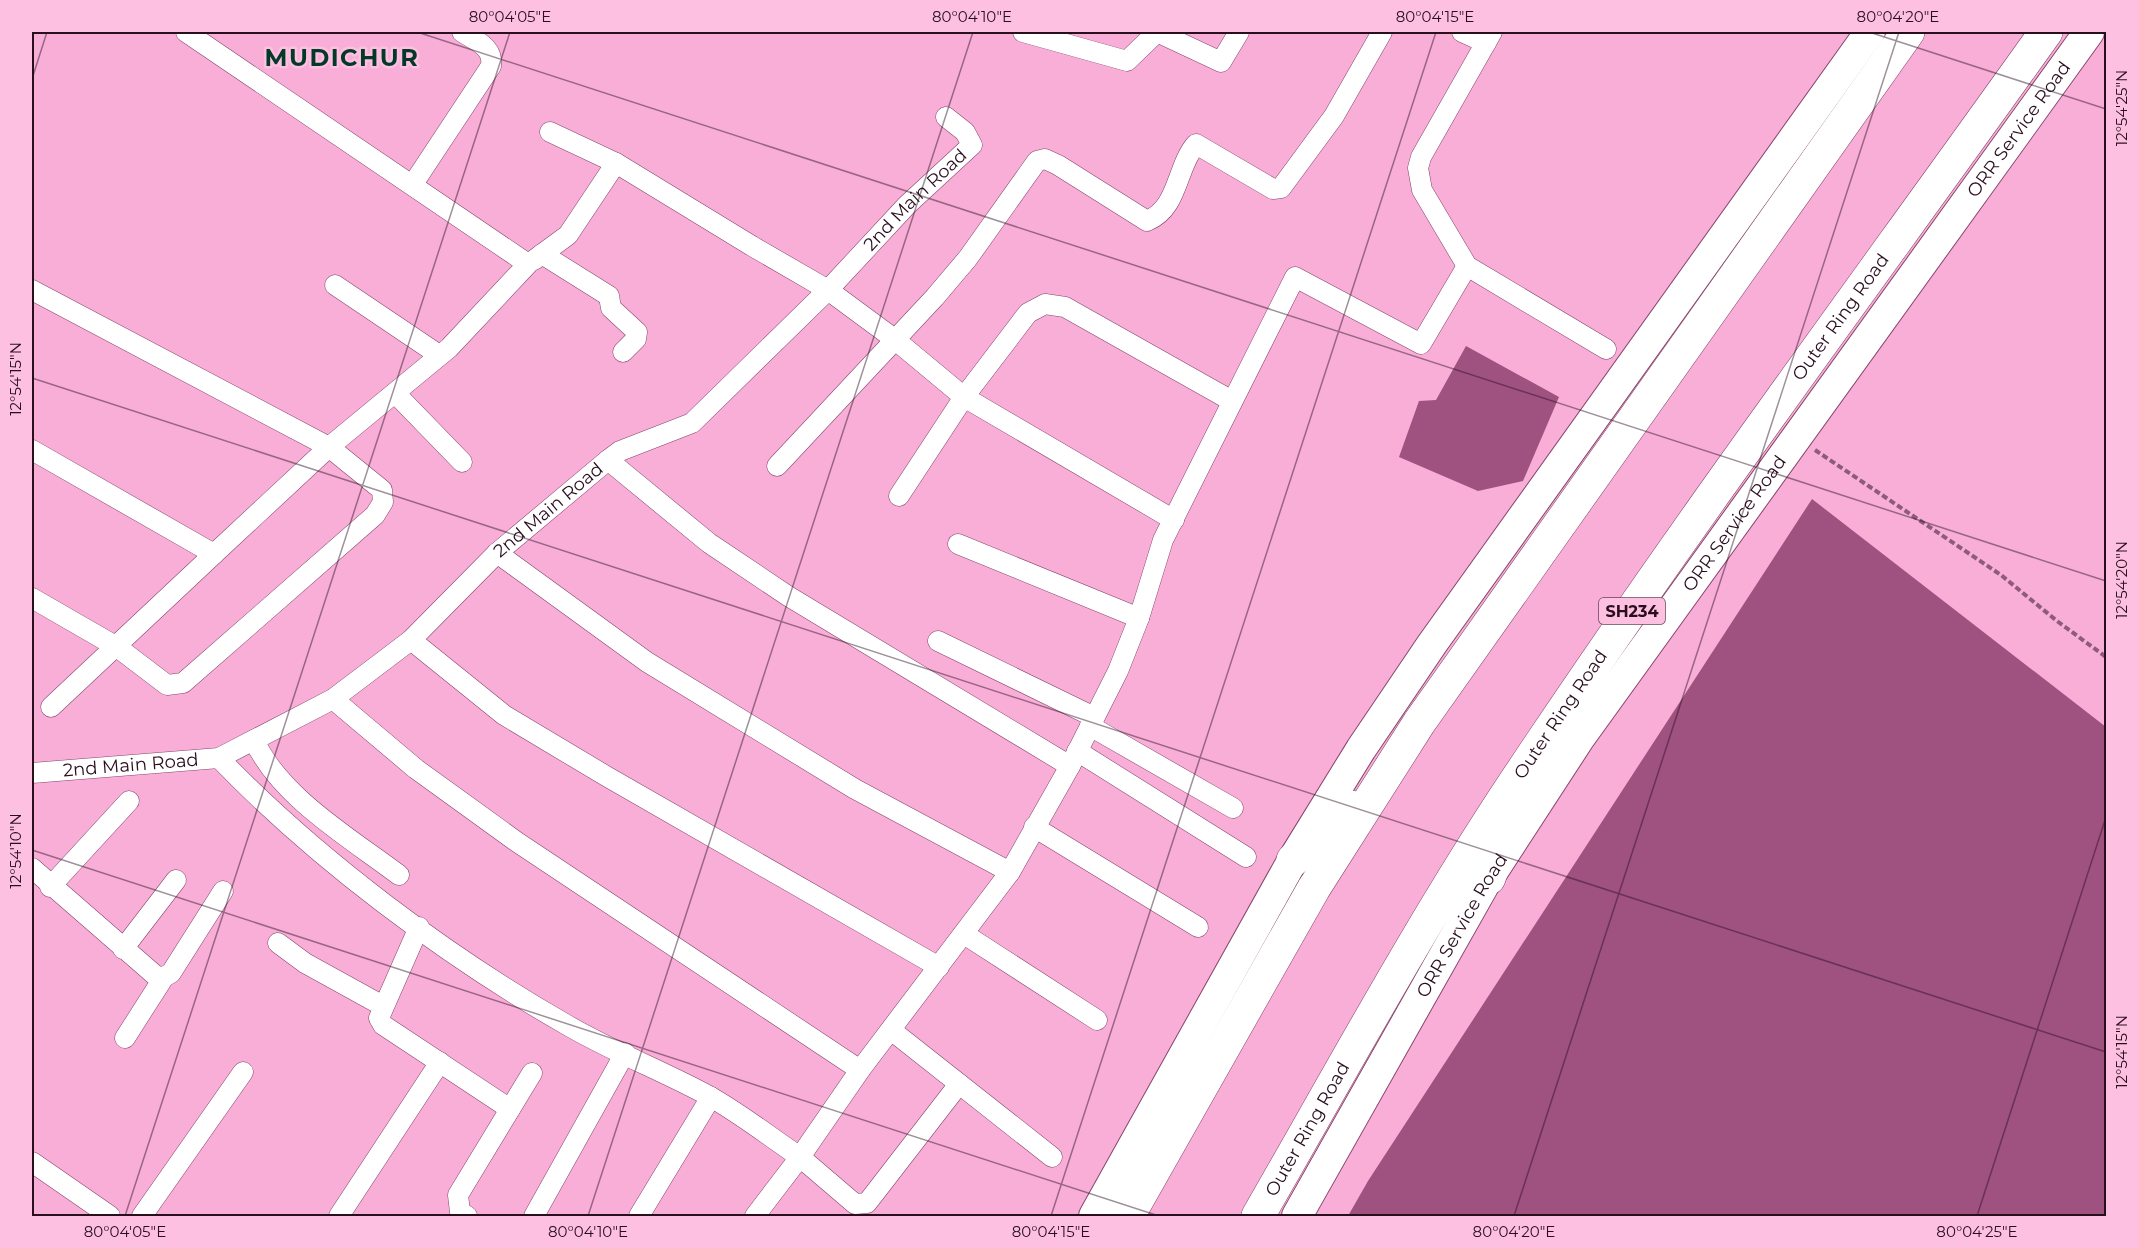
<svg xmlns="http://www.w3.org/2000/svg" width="2138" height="1248" font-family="Montserrat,sans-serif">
<rect width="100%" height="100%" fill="#f8aed7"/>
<path fill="#9f517f" d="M 1466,346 L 1559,397 L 1523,481 L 1478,491 L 1399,457 L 1419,401 L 1436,400 Z
M 1812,499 L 2106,727 L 2106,1216 L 1348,1216 L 1368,1181 Z"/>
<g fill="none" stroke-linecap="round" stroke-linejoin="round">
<defs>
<g id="minor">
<path d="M 1023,32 L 1127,61 L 1157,32 L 1221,62 L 1239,32"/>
<path d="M 1462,32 L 1486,43"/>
<path d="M 1492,32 L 1421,157 L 1418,168 L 1422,190 L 1467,266 L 1606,349"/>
<path d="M 550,132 L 616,163 L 752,246 L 828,290 L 893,338 L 964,397 L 1174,520"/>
<path d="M 413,184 L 491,66 C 494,47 476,41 462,32"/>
<path d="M 542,254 L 609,296 L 611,308 L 637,332 L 636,339 L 623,352"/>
<path d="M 534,260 L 568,235 L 616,163"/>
<path d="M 335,285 L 439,355"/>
<path d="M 32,290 L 329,447 L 382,490 L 383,502 L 375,515 L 183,683 L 167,685 L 117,647 L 32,598"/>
<path d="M 395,393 L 462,462"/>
<path d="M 32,450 L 214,554 L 329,447 L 449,348 L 528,264 L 186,32"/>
<path d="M 608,460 L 709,543 L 788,596 L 1070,766"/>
<path d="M 777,466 L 935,297 L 968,258 L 1037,161 L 1045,159 L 1058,165 L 1147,221 C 1179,208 1176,167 1196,144 L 1273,189 L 1281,188 L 1334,116 L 1382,32"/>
<path d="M 899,496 L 964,397 L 1028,313 L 1045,304 L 1065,307 L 1232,401"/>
<path d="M 958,544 L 1139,618"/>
<path d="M 497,553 L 647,662 L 855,789 L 1010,872"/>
<path d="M 411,640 L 504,715 L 606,776 L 939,967"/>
<path d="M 938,641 L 1094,717"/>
<path d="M 333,699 L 416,769 L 517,842 L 860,1070"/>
<path d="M 51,707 L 214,554"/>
<path d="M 1090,726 L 1233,808"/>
<path d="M 254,740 C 280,797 350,838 399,875"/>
<path d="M 1077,751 L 1246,857"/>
<path d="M 219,758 C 315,858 446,956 567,1025 C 613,1052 663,1071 709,1096 C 741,1114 770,1137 800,1157 L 860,1070 L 1010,872 L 1070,766 L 1118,671 L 1139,618 L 1163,540 L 1295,277 L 1421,344 L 1467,266"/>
<path id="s1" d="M 32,773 L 219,758 L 333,699 L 411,640 L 497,553 L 608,460 L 620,451 L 692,423 L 828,290 L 907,205 L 972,145 L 965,132 L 946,117"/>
<path d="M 1034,827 L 1198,927"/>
<path d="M 32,868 L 156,976 L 164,977 L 171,973 L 223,891"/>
<path d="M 50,887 L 129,801"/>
<path d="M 419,927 L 379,1018 L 383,1025 L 510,1109"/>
<path d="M 964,934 L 1097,1020"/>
<path d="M 278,943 L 305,963 L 383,1006"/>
<path d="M 123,949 L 176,880"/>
<path d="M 891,1030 L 1052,1157"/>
<path d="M 125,1038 L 164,977"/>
<path d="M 32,1162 L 110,1216"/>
<path d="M 142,1216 L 243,1072"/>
<path d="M 339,1216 L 440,1062"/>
<path d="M 467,1216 L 460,1212 L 458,1195 L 532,1073"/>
<path d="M 534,1216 L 625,1053"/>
<path d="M 639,1216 L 711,1097"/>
<path d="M 755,1216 L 800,1157 L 855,1204 L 867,1203 L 959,1084"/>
</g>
<g id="primary">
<path d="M 1094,1216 L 1295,856 L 1361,749 L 1432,644 L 1870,32"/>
<path id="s2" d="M 1297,1216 L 1484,885 L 1579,739 L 2089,32"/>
</g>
<g id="motorway">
<path d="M 1293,860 L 1351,807"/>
<path d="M 1489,878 L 1513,808"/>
<path d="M 1128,1216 L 1314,888 L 1419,723 L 1908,32"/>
<path id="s3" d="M 1258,1216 C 1342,1070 1423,920 1517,779 C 1686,525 1869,280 2046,32"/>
</g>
</defs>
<use href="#minor" stroke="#86456b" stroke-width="21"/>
<use href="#primary" stroke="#86456b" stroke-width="32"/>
<use href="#motorway" stroke="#86456b" stroke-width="34"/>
<path stroke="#8e5c79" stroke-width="4" stroke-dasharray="6 3" stroke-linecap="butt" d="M 1815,450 L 2001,575 L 2057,621 L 2106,657"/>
<use href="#minor" stroke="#fff" stroke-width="20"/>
<use href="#primary" stroke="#fff" stroke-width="30"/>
<use href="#motorway" stroke="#fff" stroke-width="33"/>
</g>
<path fill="none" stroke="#290e1e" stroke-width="1.5" stroke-opacity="0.45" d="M 417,32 L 2106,581M 1869,32 L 2106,109M 32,79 L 47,32M 32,378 L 2106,1052M 32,850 L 1159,1216M 125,1216 L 510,32M 588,1216 L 973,32M 1051,1216 L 1436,32M 1514,1216 L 1899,32M 1977,1216 L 2106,817"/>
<g text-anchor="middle" stroke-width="5" stroke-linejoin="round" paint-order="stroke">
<rect fill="#fdc0e1" stroke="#694358" stroke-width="1.5" x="1599" y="598" width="66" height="26" rx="4.5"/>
<g font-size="16" font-weight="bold" fill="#290e1e">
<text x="1632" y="617">SH234</text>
</g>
<g font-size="18" fill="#290e1e" stroke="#fdc0e1">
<text dy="6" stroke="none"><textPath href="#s2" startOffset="1306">ORR Service Road</textPath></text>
<text dy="6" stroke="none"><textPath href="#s1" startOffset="1089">2nd Main Road</textPath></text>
<text dy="6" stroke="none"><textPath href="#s3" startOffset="1072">Outer Ring Road</textPath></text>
<text dy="6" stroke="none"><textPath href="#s1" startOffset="603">2nd Main Road</textPath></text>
<text dy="6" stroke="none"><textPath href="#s2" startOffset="820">ORR Service Road</textPath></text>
<text dy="6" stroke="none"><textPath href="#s3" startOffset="586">Outer Ring Road</textPath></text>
<text dy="6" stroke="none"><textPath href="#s1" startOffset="99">2nd Main Road</textPath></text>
<text dy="6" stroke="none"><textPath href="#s2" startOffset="334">ORR Service Road</textPath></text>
<text dy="6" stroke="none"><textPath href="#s3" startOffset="100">Outer Ring Road</textPath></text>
</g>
<g font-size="24" font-weight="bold" letter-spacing="1.5" fill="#043827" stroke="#fdc0e1">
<text x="342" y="66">MUDICHUR</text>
</g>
</g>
<rect width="2138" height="1248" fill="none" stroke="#fdc0e1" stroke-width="66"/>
<rect x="33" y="33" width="2072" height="1182" fill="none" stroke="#290e1e" stroke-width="2"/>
<g font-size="15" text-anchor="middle" fill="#290e1e">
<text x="510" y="22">80°04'05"E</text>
<text x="972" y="22">80°04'10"E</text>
<text x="1435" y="22">80°04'15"E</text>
<text x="1898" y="22">80°04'20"E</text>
<text transform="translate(2122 108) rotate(-90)" y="5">12°54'25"N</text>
<text transform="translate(16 379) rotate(-90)" y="5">12°54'15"N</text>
<text transform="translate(2122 580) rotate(-90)" y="5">12°54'20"N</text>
<text transform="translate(16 851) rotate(-90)" y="5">12°54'10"N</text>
<text transform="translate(2122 1052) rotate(-90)" y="5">12°54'15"N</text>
<text x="125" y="1237">80°04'05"E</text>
<text x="588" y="1237">80°04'10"E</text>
<text x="1051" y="1237">80°04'15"E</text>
<text x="1514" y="1237">80°04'20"E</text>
<text x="1977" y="1237">80°04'25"E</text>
</g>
</svg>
